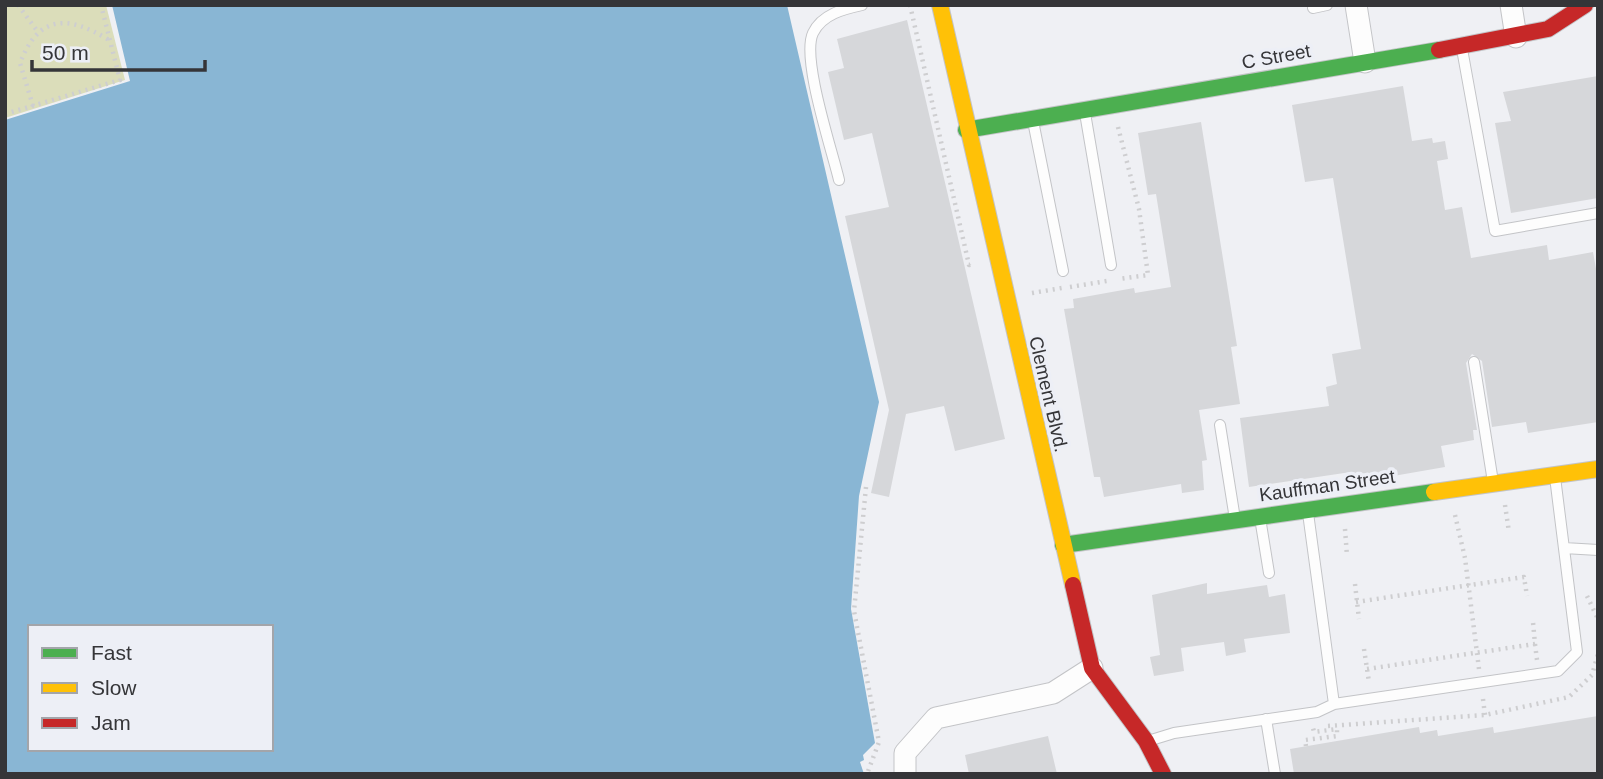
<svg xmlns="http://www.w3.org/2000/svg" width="1603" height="779" font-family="Arial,sans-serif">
<rect width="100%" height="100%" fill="#eff0f4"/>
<path fill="#dbddba" d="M 5,5 L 106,5 L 125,80 L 5,118 Z"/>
<path fill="#89b6d4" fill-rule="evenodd" d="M 112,5 L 787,5 L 879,402 L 859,496 L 851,609 L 875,743 L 863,755 L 864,760 L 860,762 L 864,774 L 5,774 L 5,120 L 130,81 ZM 30,627 L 271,627 L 271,749 L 30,749 Z"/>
<path fill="#d6d7da" d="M 907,20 L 1005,439 L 955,451 L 944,406 L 906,414 L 889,497 L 871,493 L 889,410 L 845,216 L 889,207 L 872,133 L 844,140 L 828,72 L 844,68 L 837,39 Z
M 1598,76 L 1598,198 L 1511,213 L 1495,123 L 1511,121 L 1503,92 Z
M 1403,86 L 1412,141 L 1432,138 L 1433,143 L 1445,141 L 1448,159 L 1437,161 L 1445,210 L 1462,207 L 1471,258 L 1547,245 L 1549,260 L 1593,252 L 1598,280 L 1598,422 L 1528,433 L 1526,422 L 1492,427 L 1482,361 L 1472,354 L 1466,363 L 1477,430 L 1473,430 L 1474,440 L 1441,446 L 1445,467 L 1353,483 L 1351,472 L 1249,487 L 1240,418 L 1329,406 L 1326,387 L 1337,384 L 1332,354 L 1361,349 L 1333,178 L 1305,182 L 1292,105 Z
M 1201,122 L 1237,346 L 1231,347 L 1240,404 L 1199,410 L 1207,460 L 1202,461 L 1204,490 L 1182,493 L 1181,484 L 1104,497 L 1100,477 L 1094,477 L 1064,309 L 1074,308 L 1073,299 L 1134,288 L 1135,293 L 1171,287 L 1156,194 L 1148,195 L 1138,133 Z
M 1207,583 L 1207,594 L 1267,585 L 1269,597 L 1285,594 L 1290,633 L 1244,639 L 1246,652 L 1226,656 L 1224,642 L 1181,648 L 1184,671 L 1154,676 L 1150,657 L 1160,655 L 1152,595 Z
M 1598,716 L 1598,774 L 1294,774 L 1290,749 L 1419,727 L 1420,733 L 1437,730 L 1438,736 L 1493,727 L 1494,733 Z
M 1048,736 L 1057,774 L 969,774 L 965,755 Z"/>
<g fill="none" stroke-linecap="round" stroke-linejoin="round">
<defs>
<path id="lane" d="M 1313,8 L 1327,5
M 1462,49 L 1495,231 L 1598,213
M 1085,113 L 1111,265
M 1033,121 L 1063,271
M 839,180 C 832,150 801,58 813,33 C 822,14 844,9 862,5
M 1474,362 L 1493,482
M 1220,425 L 1235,519
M 1308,513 L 1334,704
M 1260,518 L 1269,573
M 1564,548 L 1598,550
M 1266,719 L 1275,774
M 1148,741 L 1174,733 L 1317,712 L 1334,704 L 1558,671 L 1577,652 L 1555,477"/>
<path id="street" d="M 1356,5 L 1365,62
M 1511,5 L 1516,37
M 905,774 L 905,753 L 936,718 L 1053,693 L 1092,668"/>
<path id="fast" d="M 966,130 L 1439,50
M 1063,545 L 1434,492"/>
<path id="slow" d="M 940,5 L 1073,585
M 1434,492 L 1598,469"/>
<path id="jam" d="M 1439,50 L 1548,29 L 1585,5
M 1073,585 L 1092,668 L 1146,741 L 1163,774"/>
</defs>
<use href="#lane" stroke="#c3c4c7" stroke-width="12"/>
<use href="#street" stroke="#c3c4c7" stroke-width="23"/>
<use href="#fast" stroke="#c3c4c7" stroke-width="18"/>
<use href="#slow" stroke="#c3c4c7" stroke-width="18"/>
<use href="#jam" stroke="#c3c4c7" stroke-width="18"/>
<path stroke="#ceced0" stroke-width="4.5" stroke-dasharray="2 5" stroke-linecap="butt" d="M 18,5 L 38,32
M 910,5 L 969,265 L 974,264
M 33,106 L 20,63 C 39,14 68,15 109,40
M 5,114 L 120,80 L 101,5
M 1118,127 L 1139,209 L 1148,275 L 1119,279
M 1070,287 L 1107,281
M 1032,293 L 1062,288
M 866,487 L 854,611 L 879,742 L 867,774
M 1505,505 L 1509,532
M 1455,515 L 1465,558 L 1479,669
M 1345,529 L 1347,556
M 1355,584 L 1359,619
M 1587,596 L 1598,619
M 1356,602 L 1524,577 L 1527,596
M 1535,644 L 1537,660
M 1364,649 L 1369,682
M 1367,669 L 1535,644 L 1533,622
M 1483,699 L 1485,715
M 1328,726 L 1485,715 L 1569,697 L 1592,675 L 1598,654
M 1306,746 L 1305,740 L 1337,736 L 1337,729 L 1314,732 L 1313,728"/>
<use href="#lane" stroke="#fdfdfd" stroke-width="10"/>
<use href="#street" stroke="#fdfdfd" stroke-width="21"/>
<use href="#fast" stroke="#4caf50" stroke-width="16"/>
<use href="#slow" stroke="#ffc107" stroke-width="16"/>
<use href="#jam" stroke="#c62828" stroke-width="16"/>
</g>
<g text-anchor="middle" stroke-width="7" stroke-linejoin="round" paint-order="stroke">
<g font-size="19" fill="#353538" stroke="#edeff6">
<text transform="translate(1276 56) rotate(-10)" y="7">C Street</text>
<text transform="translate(1049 394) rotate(77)" y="7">Clement Blvd.</text>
<text transform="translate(1327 485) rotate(-8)" y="7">Kauffman Street</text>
</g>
</g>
<rect width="1603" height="779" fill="none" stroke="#353538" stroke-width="14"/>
<rect x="28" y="625" width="245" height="126" fill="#edeff6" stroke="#a3a5aa" stroke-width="2"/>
<rect x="42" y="648" width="35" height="10" fill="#4caf50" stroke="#a3a5aa" stroke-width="2"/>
<text x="91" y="660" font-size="21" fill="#353538">Fast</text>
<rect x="42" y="683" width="35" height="10" fill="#ffc107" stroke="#a3a5aa" stroke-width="2"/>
<text x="91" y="695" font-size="21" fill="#353538">Slow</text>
<rect x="42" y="718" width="35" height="10" fill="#c62828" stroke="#a3a5aa" stroke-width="2"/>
<text x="91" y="730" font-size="21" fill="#353538">Jam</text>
<path d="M32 60v10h173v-10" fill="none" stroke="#353538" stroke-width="3.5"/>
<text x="42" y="60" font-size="21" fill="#353538" stroke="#edeff6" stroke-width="5" paint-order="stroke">50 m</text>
</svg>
